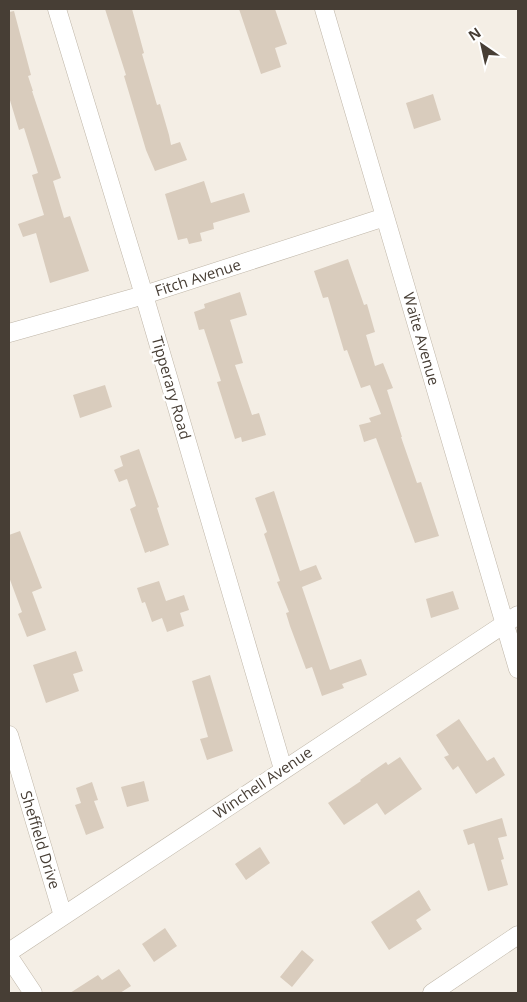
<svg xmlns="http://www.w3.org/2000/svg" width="527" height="1002" font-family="'Open Sans',sans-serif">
<rect width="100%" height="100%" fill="#f4eee5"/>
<path fill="#d9ccbd" d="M 105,9 L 132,9 L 144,53 L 142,54 L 157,105 L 160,104 L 169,135 L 171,145 L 180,142 L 187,160 L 155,171 L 146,150 L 124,76 L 126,75 Z
M 239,9 L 275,9 L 287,44 L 275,48 L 281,67 L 261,74 Z
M 14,11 L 31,75 L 28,76 L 33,91 L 32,91 L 61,178 L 53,181 L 64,218 L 70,216 L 89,271 L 50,283 L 36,233 L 23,237 L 18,224 L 44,215 L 32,175 L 38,173 L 24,128 L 19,130 L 9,97 L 9,12 Z
M 433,94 L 441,120 L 414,129 L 406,103 Z
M 204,181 L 211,203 L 244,193 L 250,212 L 213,223 L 214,229 L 200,233 L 202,241 L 189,244 L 187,238 L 178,240 L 165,194 Z
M 348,259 L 364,305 L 367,304 L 375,332 L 366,335 L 375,366 L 383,363 L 393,388 L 387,390 L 402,437 L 401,437 L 417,483 L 421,482 L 439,536 L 415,543 L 376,438 L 364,442 L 359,425 L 371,422 L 369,418 L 381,414 L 370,385 L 361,388 L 347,350 L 344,351 L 328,297 L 323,298 L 314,271 Z
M 240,292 L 247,315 L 230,320 L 243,363 L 235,365 L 252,415 L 259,413 L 266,435 L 242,442 L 241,437 L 235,439 L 217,382 L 221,381 L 204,329 L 199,330 L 194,312 L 205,308 L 204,304 Z
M 105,385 L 112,407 L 80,418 L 73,395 Z
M 139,449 L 159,507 L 157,508 L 169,545 L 150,552 L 150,551 L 145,553 L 130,509 L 136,506 L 127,479 L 119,482 L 114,470 L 123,466 L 120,456 Z
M 274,491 L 300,571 L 316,565 L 322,579 L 302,587 L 330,670 L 361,659 L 367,675 L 342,684 L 344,688 L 322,696 L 312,667 L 306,669 L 290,626 L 286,613 L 289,612 L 277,582 L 280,581 L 264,534 L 267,532 L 255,498 Z
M 20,531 L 42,588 L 32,592 L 46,630 L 27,637 L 18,614 L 22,612 L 9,577 L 9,535 Z
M 159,581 L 166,601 L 184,595 L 189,610 L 180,613 L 184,626 L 167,632 L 162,618 L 152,622 L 145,602 L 142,603 L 137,588 Z
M 453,591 L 459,609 L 431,618 L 426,599 Z
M 76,651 L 83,671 L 73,674 L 79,691 L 46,703 L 33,665 Z
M 210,675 L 233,751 L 207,760 L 200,739 L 208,737 L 192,681 Z
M 459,719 L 487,761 L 494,757 L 505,775 L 476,794 L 458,766 L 453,770 L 444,757 L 449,755 L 436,735 Z
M 400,757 L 422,789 L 385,815 L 377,803 L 344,825 L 328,803 L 361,781 L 360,780 L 386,762 L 388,765 Z
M 144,781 L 149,801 L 127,807 L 121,787 Z
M 92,782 L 98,800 L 94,801 L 104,828 L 86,835 L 75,805 L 81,803 L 76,788 Z
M 502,818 L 507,836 L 498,838 L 504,859 L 501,860 L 508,885 L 488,891 L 474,843 L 468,845 L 463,830 Z
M 260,847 L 270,863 L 246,880 L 235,864 Z
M 419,890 L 431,910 L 416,920 L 422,929 L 389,950 L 371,922 Z
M 165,928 L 177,946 L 154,962 L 142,944 Z
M 302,950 L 314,960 L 292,987 L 280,977 Z
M 119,969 L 131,986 L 120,993 L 70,993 L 98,975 L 102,980 Z"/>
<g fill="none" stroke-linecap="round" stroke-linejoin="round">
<defs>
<path id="minor" d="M 57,9 L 144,295 L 283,769
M 324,9 L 518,669
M 9,333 L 144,295 L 385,217
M 9,735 L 63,916
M 9,952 L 518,615
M 9,957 L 33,993
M 432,993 L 518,935"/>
</defs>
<use href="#minor" stroke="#bfb6a8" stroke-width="19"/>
<use href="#minor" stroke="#fff" stroke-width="18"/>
</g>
<g text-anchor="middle" stroke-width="5" stroke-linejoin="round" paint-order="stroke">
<g font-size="15" fill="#473e35" stroke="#fff">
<text transform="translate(198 278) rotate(-18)" y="5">Fitch Avenue</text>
<text transform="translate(421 339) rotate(74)" y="5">Waite Avenue</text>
<text transform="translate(171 388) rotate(74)" y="5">Tipperary Road</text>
<text transform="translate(263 783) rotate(-34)" y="5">Winchell Avenue</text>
<text transform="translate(40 840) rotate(73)" y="5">Sheffield Drive</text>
</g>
</g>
<rect width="527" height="1002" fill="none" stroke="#473e35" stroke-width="20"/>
<g transform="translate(482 45) rotate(326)" stroke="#ffffff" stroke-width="4" paint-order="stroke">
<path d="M0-4L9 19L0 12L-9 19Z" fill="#473e35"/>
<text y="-8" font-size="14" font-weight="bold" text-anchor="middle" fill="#473e35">N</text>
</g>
</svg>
